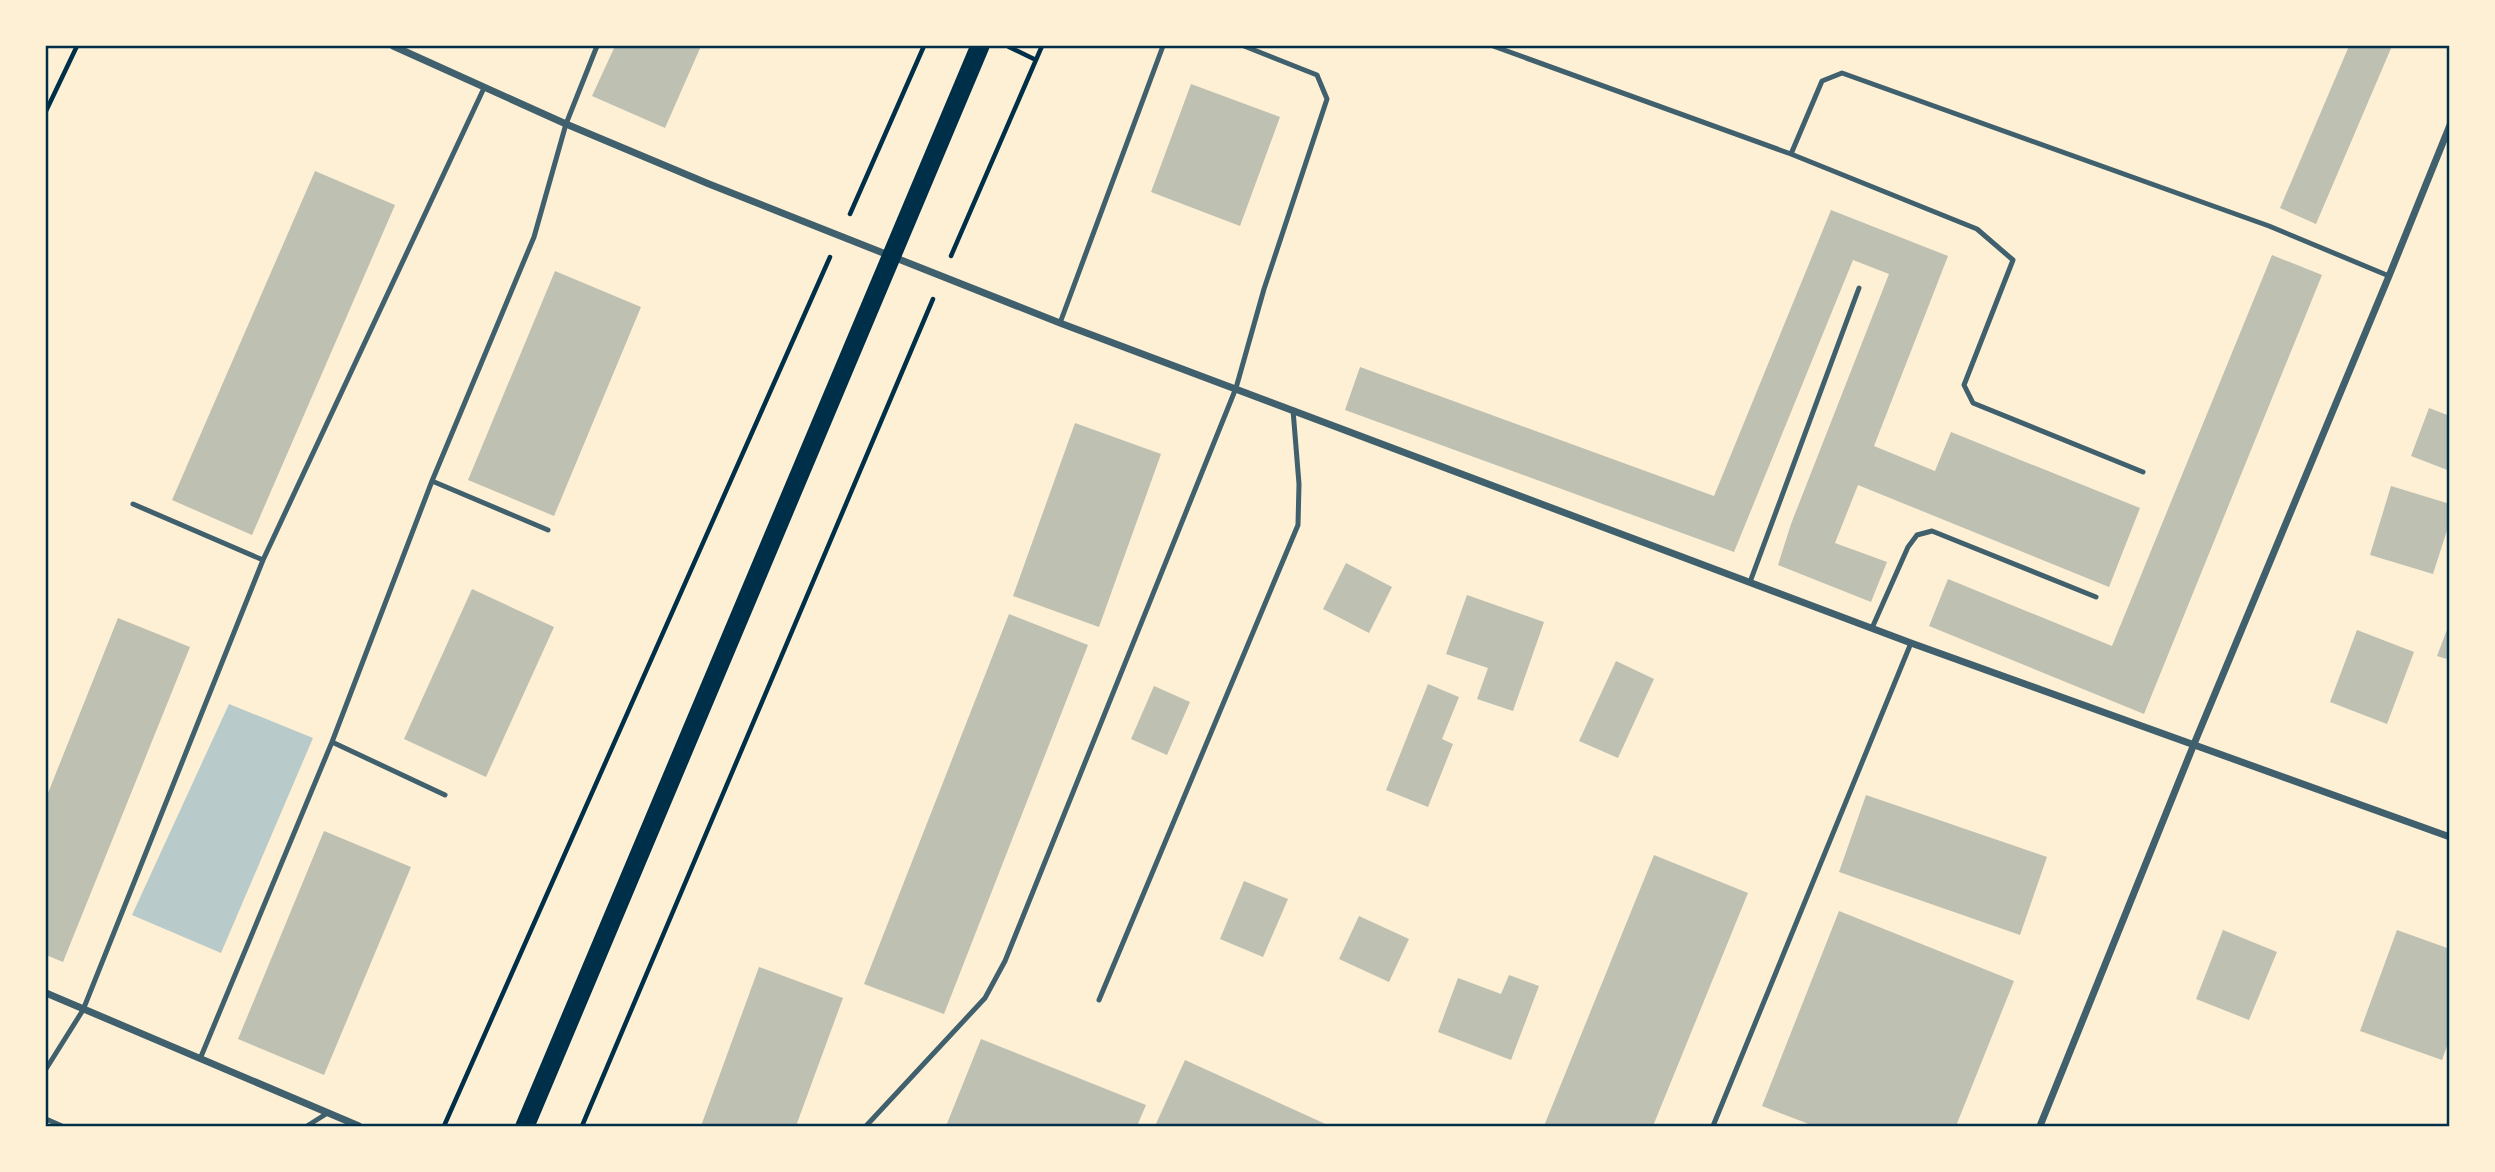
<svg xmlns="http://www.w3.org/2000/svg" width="2495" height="1172" font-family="'Open Sans',sans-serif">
<rect width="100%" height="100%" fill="#fdf0d5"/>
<path fill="#b9caca" d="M 229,704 L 313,738 L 221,953 L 132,915 Z"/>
<path fill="#bec0b2" d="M 615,46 L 701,46 L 665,128 L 592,96 Z
M 2349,46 L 2392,46 L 2316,224 L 2280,208 Z
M 1191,84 L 1280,117 L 1240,226 L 1151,192 Z
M 315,171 L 395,205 L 252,535 L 172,500 Z
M 1831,210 L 1948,256 L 1874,446 L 1935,471 L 1951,432 L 2140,508 L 2109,587 L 1858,485 L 1835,543 L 1887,562 L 1871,602 L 1778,565 L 1791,524 L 1889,274 L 1853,260 L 1734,552 L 1345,410 L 1360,367 L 1714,496 Z
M 2272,255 L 2322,275 L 2144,714 L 1929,626 L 1948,579 L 2112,646 Z
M 555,271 L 641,307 L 554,516 L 468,480 Z
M 2429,408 L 2450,416 L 2450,471 L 2411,456 Z
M 1075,423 L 1161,454 L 1099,627 L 1013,596 Z
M 2391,486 L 2450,504 L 2450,521 L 2433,574 L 2370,555 Z
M 1346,563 L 1392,587 L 1369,633 L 1323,609 Z
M 472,589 L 554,627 L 486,777 L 404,739 Z
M 1467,595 L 1544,622 L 1513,711 L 1477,699 L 1488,668 L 1446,654 Z
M 1009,614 L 1088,645 L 944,1014 L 864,984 Z
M 118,618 L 190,647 L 63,962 L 46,955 L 46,798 Z
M 2450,622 L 2450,660 L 2437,656 Z
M 2357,630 L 2414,652 L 2387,724 L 2330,702 Z
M 1616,661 L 1654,679 L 1618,758 L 1579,741 Z
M 1428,684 L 1459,697 L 1442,739 L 1453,744 L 1428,807 L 1386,790 Z
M 1154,686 L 1190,702 L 1167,755 L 1131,739 Z
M 1866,795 L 2047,857 L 2020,935 L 1839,872 Z
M 324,831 L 411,867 L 324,1075 L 238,1039 Z
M 1654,855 L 1748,893 L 1653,1126 L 1544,1126 Z
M 1244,881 L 1288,899 L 1263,957 L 1220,939 Z
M 1839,911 L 2014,981 L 1956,1126 L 1814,1126 L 1762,1106 Z
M 1359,916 L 1409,939 L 1389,982 L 1339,959 Z
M 2223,930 L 2277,952 L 2249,1020 L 2196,999 Z
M 2397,930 L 2450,949 L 2450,1038 L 2442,1060 L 2360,1031 Z
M 759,967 L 843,998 L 796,1126 L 701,1126 Z
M 1509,975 L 1539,986 L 1511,1060 L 1438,1032 L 1458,978 L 1501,994 Z
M 981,1039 L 1146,1105 L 1137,1126 L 946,1126 Z
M 1185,1060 L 1330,1126 L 1155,1126 Z"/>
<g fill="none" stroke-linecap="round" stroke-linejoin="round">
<path stroke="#003049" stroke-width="4.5" d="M 1009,47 L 1036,60
M 46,111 L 77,46
M 850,214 L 924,46
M 951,256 L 1042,46
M 444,1126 L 830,257
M 582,1126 L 933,299"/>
<path stroke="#3f606c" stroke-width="5" d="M 1493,46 L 1791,154 L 1822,81 L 1842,73 L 2269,226 L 2389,276
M 1791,154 L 1977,229 L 2013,260 L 1964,385 L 1973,403 L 2143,472
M 1060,323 L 1163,46
M 432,481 L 548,530
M 133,504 L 263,560
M 1750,582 L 1859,288
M 1872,628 L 1908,547 L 1917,535 L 1932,531 L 2096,597
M 332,742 L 445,795
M 1099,1000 L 1298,525 L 1299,484 L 1293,410
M 200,1059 L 332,742 L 432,481 L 534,237 L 566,124 L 597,46
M 46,1069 L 83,1010 L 263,560 L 484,88
M 46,1119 L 62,1126
M 307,1126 L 326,1114
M 866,1126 L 985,998 L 1005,961 L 1236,388 L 1264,289 L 1327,99 L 1317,75 L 1244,46
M 1713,1126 L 1911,643"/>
<path stroke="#3f606c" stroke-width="7" d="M 393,46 L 566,124 L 709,184 L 1060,323 L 1911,643 L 2450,837
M 46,993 L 359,1126
M 2040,1126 L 2194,744 L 2389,276 L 2450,125"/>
<path stroke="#003049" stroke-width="19" d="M 525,1126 L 980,46"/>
</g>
<rect width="2495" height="1172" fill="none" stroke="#fdf0d5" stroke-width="94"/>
<rect x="47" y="47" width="2401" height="1078" fill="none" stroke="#003049" stroke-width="2.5"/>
</svg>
